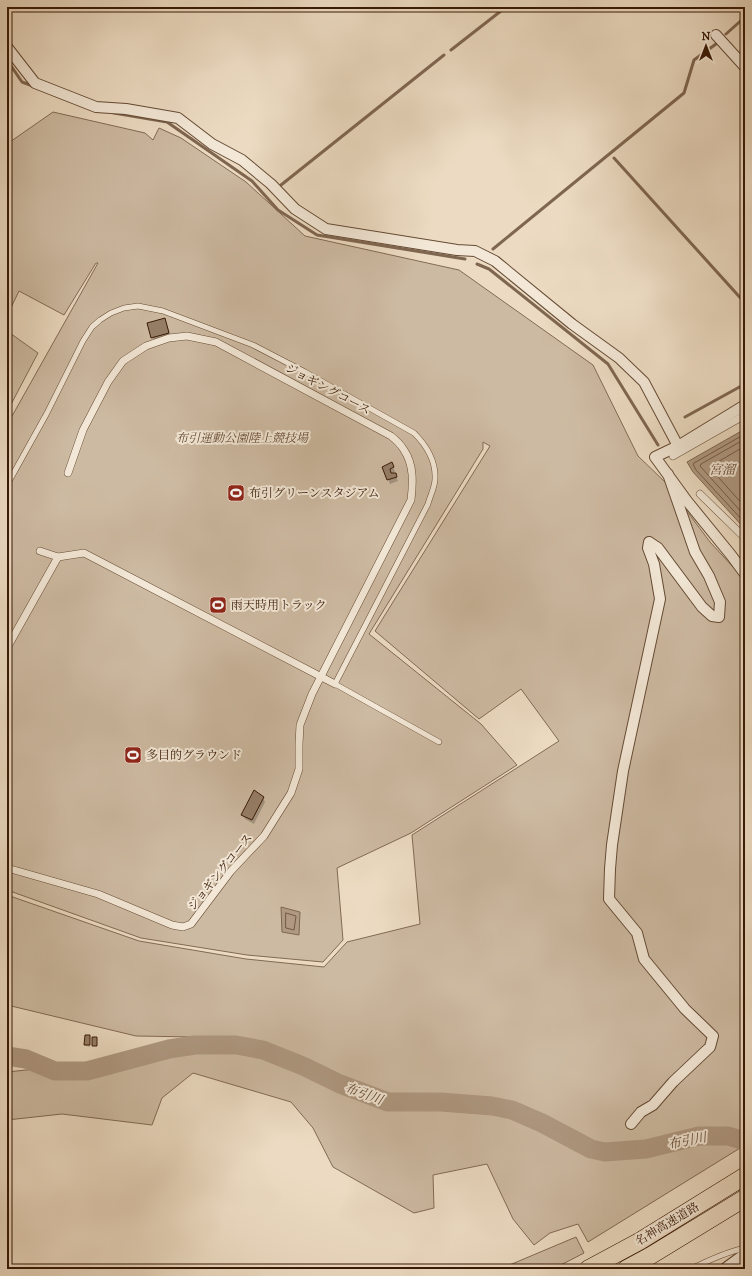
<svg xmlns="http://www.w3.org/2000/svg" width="752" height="1276" font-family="'IM FELL DW Pica','Noto Serif JP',serif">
<rect width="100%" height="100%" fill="#ecdbc2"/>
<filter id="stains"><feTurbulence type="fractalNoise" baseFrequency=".005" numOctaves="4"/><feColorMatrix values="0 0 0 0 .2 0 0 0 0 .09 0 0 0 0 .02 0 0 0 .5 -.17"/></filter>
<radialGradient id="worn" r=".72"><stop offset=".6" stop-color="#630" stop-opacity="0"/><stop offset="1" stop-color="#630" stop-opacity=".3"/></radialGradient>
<path fill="#cdbaa2" stroke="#826a54" d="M 53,112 L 145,133 L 153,140 L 159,128 L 181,138 L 246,182 L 305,236 L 459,270 L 593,365 L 638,456 L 665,482 L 710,542 L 745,580 L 745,1145 L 588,1242 L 578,1224 L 550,1233 L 534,1245 L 513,1219 L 487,1164 L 433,1175 L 434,1208 L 414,1213 L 333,1167 L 313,1128 L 291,1102 L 193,1073 L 162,1098 L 152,1125 L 62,1114 L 7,1120 L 7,1072 L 74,1065 L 195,1037 L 136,1036 L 7,1005 L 7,895 L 139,941 L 246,959 L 324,967 L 347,942 L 420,924 L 412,835 L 559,741 L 521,689 L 479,719 L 375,631 L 490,446 L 483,442 L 483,449 L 369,634 L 481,724 L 517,765 L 411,833 L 337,868 L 343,940 L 323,962 L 247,955 L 141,938 L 7,890 L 7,425 L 98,263 L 96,263 L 64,315 L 19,291 L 7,316 L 7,144 Z
M 7,331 L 38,353 L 7,412 Z
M 576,1237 L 584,1253 L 553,1269 L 500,1269 Z"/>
<path fill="#af9982" stroke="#7f6650" d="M 745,429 L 745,529 L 693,472 L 687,462 Z
M 281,907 L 300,912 L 299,935 L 282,932 Z"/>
<path fill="#0003" d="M 165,319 L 171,337 L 155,341 L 152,337 Z
M 392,463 L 395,472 L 390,474 L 395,474 L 398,481 L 390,484 L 383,467 Z
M 263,798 L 265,802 L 254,824 L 245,819 L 243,815 Z
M 89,1036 L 90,1047 L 86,1046 L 85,1045 Z"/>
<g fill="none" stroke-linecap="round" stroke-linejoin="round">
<path stroke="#745944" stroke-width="1" d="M 745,434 L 694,463 L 693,464 L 696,470 L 745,523
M 745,439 L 701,464 L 700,466 L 745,516
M 745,446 L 711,466 L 710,468 L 745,507
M 286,913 L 296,916 L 294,930 L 286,928 Z"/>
<path stroke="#7f6650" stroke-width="3" d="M 726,34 L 745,17
M 451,50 L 506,7
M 7,60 L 22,82 L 33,86
M 114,113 L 167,122 L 252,181 L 278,210 L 317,235 L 465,259
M 614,158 L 745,303
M 281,185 L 444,55
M 493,249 L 684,93 L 694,60 L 716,44
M 477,264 L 489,269 L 608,364 L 658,445
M 685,417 L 745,384"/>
<path stroke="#af9982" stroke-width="19" d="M 7,1056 L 26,1059 L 55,1071 L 87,1071 L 169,1049 L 195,1045 L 236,1045 L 263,1050 L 303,1066 L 340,1084 L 388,1102 L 441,1102 L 492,1106 L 512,1110 L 542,1123 L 591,1149 L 605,1152 L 646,1149 L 699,1136 L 728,1136 L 745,1141"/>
</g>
<path fill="#967e67" stroke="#381905" d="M 165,318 L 169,333 L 151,338 L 147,323 Z
M 392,462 L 394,467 L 390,469 L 391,473 L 396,473 L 397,477 L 387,480 L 382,467 Z
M 254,790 L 264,797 L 252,820 L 241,815 Z
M 85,1035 L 90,1035 L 90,1045 L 84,1045 Z
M 92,1037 L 97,1037 L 97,1046 L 92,1046 Z"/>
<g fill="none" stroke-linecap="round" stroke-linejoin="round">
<defs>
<path id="service" d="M 7,485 L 47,413 L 83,341 L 92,327 L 100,320 L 111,313 L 124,308 L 138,306 L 163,311 L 253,345 L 305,372 L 414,433 C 426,445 436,461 435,479 C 435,487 430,496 428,504 L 335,684 L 439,742
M 691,1269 C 709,1260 726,1252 745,1248"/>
<path id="pedestrian" d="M 673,456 L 745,415
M 700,494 L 745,538
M 40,551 L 58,557 L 84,553 L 335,684
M 7,648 L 58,557
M 7,868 L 98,894 L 172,925 L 183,927 L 191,924 L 231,871 L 264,836 L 291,793 L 299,769 L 299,744 L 300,725 L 312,694 L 411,500 C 413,483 414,465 404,450 C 401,445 396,440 391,436 L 216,342 L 187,336 L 169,338 L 146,346 L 123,361 L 108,382 L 83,430 L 68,473"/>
<path id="minor" d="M 716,35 L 745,67
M 7,47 L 35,83 L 96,107 L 126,109 L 178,118 L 212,144 L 242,160 L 271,184 L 295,209 L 326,229 L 457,250 L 475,251 L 495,261 L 572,324 L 619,358 L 644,382 L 678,446
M 745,405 L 678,446 L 655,457 L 687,501 L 731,555 L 745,574
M 631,1124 L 641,1112 L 653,1105 L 673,1082 L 710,1047 L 713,1036 L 685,1009 L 644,959 L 637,933 L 609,899 L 610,869 L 612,845 L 623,771 L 660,599 L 654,564 L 648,548 L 649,542 L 658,548 L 702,607 L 712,616 L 719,617 L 720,602 L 709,576 L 695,552 L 668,474"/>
<path id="tertiary" d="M 726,1269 L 745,1255"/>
<path id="motorway" d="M 588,1269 L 640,1241 L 745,1176
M 626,1269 L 650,1256 L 745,1198"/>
</defs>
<use href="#service" stroke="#654a34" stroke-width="6"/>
<use href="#pedestrian" stroke="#654a34" stroke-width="8"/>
<use href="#minor" stroke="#654a34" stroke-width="12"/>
<use href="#tertiary" stroke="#654a34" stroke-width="14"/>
<use href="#motorway" stroke="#381905" stroke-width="18"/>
<use href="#service" stroke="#f3e8d7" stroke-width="5"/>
<use href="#pedestrian" stroke="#f3e8d7" stroke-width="7"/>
<use href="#minor" stroke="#f3e8d7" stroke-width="10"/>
<use href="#tertiary" stroke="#f3e8d7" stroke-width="12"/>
<use href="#motorway" stroke="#ecdbc2" stroke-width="17"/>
</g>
<defs>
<symbol id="stadium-square" viewBox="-11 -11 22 22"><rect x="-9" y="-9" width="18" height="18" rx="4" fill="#8f2418" stroke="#f3e8d7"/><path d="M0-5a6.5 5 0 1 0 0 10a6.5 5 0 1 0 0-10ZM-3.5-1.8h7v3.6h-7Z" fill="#fff"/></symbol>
</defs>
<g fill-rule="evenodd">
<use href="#stadium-square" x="226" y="483" width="20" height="20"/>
<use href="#stadium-square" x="208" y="595" width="20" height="20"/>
<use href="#stadium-square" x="123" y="745" width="20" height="20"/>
</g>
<g text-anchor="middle" stroke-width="4" stroke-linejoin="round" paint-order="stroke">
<g font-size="12" fill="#381905" stroke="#f3e8d7">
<text transform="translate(328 389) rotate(28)" y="4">ジョギングコース</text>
<text transform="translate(220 872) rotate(-51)" y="4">ジョギングコース</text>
<text transform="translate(667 1224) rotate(-31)" y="4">名神高速道路</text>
</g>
<g font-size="12" font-style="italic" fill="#654934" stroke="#f3e8d7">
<text x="242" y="442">布引運動公園陸上競技場</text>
</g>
<g font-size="12" fill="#381905" stroke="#f3e8d7" text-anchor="start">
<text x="249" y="497">布引グリーンスタジアム</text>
<text x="231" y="609">雨天時用トラック</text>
<text x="146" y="759">多目的グラウンド</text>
</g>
<g font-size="13" font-style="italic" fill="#624631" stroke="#f3e8d7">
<text x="722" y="474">宮溜</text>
<text transform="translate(364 1093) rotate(20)" y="5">布引川</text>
<text transform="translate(687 1140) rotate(-11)" y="5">布引川</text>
</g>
</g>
<rect width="752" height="1276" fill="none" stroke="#ecdbc2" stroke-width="24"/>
<rect x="8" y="8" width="736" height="1260" fill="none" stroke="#381905" stroke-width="2"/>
<rect x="12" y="12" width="728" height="1252" fill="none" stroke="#381905"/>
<g transform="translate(706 46)" stroke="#f3e8d7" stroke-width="3" paint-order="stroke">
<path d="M0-3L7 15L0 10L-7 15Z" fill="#381905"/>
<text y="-6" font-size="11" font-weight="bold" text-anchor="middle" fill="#381905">N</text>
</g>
<rect width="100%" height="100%" filter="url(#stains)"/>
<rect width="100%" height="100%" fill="url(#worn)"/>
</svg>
